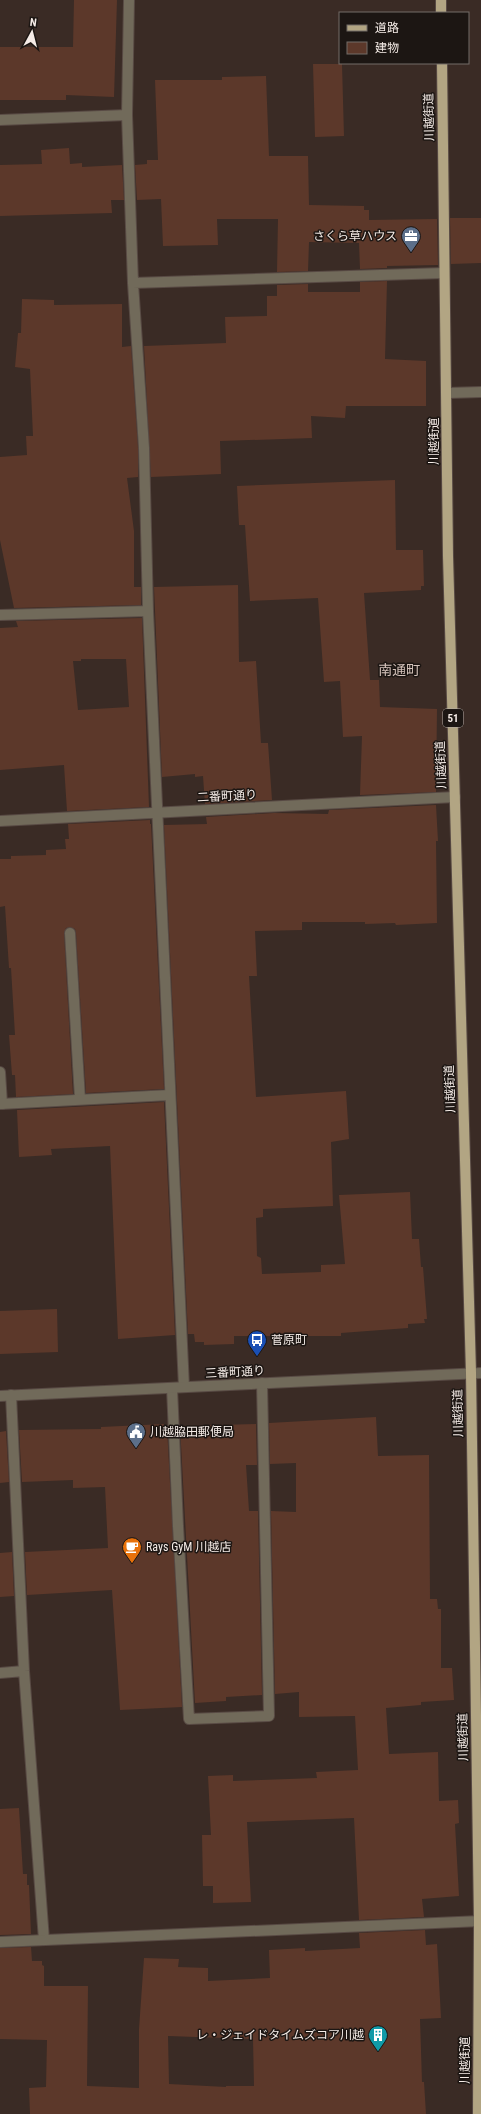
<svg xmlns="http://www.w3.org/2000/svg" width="481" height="2114" font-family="'Roboto Condensed','Noto Sans JP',sans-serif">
<rect width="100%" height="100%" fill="#3a2b25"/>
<path fill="#5c382a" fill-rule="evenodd" d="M 74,0 L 117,0 L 114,97 L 66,95 L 66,100 L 0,100 L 0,47 L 73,47 Z
M 313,64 L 342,64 L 344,136 L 315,137 Z
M 266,76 L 269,156 L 308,156 L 309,205 L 364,206 L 364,210 L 369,210 L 369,220 L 437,219 L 438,265 L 387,266 L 387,268 L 360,269 L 359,243 L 309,242 L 308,271 L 277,272 L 278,219 L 217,219 L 218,245 L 163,246 L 161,199 L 137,200 L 135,165 L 147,164 L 147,160 L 158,160 L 155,80 L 222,80 L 222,77 Z
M 69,148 L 70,164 L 82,163 L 82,167 L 122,165 L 124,200 L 111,200 L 112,213 L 0,216 L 0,165 L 42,164 L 41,150 Z
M 450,218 L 481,218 L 481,263 L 451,264 Z
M 387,281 L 385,359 L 426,361 L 426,406 L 346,406 L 345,418 L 311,416 L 312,438 L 220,441 L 221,474 L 151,477 L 144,346 L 226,343 L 225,317 L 267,316 L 267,296 L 277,296 L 277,285 L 308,284 L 308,292 L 360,292 L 360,282 Z
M 22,299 L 54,300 L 54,305 L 122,304 L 122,347 L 131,346 L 138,448 L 138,477 L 127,478 L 134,531 L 134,587 L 141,587 L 141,605 L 14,608 L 0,540 L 0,457 L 27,455 L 26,436 L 33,436 L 30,369 L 15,367 L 18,333 L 21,333 Z
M 395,480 L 396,550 L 423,550 L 424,586 L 421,586 L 421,590 L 364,593 L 370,680 L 379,680 L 380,707 L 437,709 L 436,792 L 360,795 L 362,736 L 343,737 L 340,681 L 324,682 L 318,598 L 250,601 L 245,525 L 239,525 L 237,486 Z
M 238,585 L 239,662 L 256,661 L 261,743 L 268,743 L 272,800 L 205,804 L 203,776 L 195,777 L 195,774 L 162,777 L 154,587 Z
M 142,618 L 149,807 L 67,811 L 64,765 L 0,770 L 0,628 L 18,627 L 16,621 ZM 81,659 L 126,659 L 129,707 L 78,710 L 73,661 L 81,661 Z
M 436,805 L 438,841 L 436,841 L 437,923 L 396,925 L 395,923 L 365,924 L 365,922 L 302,922 L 302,930 L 255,931 L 257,976 L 249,976 L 256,1097 L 346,1091 L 349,1139 L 331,1142 L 333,1206 L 263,1209 L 263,1217 L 256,1218 L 257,1256 L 261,1258 L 262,1274 L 321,1272 L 321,1265 L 345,1264 L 339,1195 L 410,1192 L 412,1239 L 419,1239 L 421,1267 L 423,1267 L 427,1319 L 424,1319 L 425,1323 L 408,1324 L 408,1328 L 341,1333 L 341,1336 L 234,1336 L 234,1344 L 204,1345 L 204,1342 L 195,1342 L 194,1334 L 188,1334 L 164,825 L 207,824 L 206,817 L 274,813 L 328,814 L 329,810 Z
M 150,820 L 150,824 L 151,824 L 164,1089 L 86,1093 L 76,933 L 75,929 L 70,927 L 66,928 L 64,933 L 73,1094 L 16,1097 L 15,1075 L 12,1075 L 9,1035 L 15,1035 L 11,968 L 9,968 L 5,906 L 0,907 L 0,859 L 11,859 L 11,856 L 46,855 L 46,850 L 66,849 L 65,839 L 69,839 L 68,824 Z
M 164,1102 L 175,1335 L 118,1339 L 110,1146 L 51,1149 L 52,1155 L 19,1157 L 17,1110 Z
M 57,1309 L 58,1352 L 0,1354 L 0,1311 Z
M 376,1417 L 378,1456 L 429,1455 L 430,1599 L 437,1599 L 438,1609 L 441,1609 L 441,1668 L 452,1668 L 454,1700 L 421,1702 L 421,1705 L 386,1708 L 389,1754 L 438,1752 L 439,1801 L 458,1800 L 459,1823 L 455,1824 L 459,1896 L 422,1899 L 424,1917 L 359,1920 L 354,1818 L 247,1822 L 251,1902 L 213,1903 L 213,1886 L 203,1886 L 202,1835 L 211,1835 L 208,1776 L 233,1775 L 233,1781 L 317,1778 L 316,1772 L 358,1770 L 355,1716 L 299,1717 L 299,1692 L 275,1694 L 271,1511 L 296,1512 L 296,1463 L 270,1464 L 269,1423 Z
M 164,1424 L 164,1427 L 167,1427 L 182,1707 L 120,1710 L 112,1590 L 27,1595 L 25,1552 L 108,1548 L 105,1487 L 73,1488 L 73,1480 L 22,1482 L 19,1430 L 101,1429 L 101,1427 Z
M 256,1424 L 257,1465 L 246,1465 L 249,1511 L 258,1511 L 262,1695 L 226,1697 L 226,1701 L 195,1703 L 180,1426 Z
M 6,1431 L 9,1482 L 0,1483 L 0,1432 Z
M 12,1552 L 14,1596 L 0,1597 L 0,1553 Z
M 19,1808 L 23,1874 L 27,1874 L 27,1885 L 29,1885 L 31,1934 L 0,1935 L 0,1809 Z
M 425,1930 L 426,1945 L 437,1944 L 441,2018 L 420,2019 L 422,2082 L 424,2082 L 426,2114 L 30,2114 L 29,2088 L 46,2087 L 47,2040 L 0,2039 L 0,1948 L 31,1947 L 32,1961 L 42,1961 L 42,1965 L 44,1966 L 44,1986 L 88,1986 L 87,2086 L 139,2088 L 139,2029 L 144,1958 L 179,1959 L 178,1967 L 208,1968 L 208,1981 L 270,1978 L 269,1950 L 305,1948 L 305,1951 L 360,1948 L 359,1933 ZM 168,2036 L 253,2039 L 254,2086 L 226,2086 L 226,2087 L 169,2084 Z"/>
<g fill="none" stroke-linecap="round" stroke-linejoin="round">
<defs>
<path id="service" d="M 447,393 L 481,392
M 70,933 L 80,1099
M 0,1072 L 2,1104
M 172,1388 L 178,1526 L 189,1719 L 269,1716 L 262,1383"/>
<path id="minor" d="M 129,0 L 127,115 L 133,283 L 144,448 L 148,611 L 184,1387
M 0,120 L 127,115
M 133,283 L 444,273
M 0,615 L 148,611
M 0,821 L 455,797
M 0,1104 L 170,1095
M 11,1395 L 24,1671 L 44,1940
M 0,1673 L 24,1671"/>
<path id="tertiary" d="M 0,1396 L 481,1373
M 0,1942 L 481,1921"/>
<path id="primary" d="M 441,0 L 441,13
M 442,63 L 448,556 L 471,1373 L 479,1921 L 478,2114"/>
</defs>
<use href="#service" stroke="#584a44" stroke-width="12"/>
<use href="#minor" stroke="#584a44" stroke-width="12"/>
<use href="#tertiary" stroke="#584a44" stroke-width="12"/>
<use href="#primary" stroke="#584a44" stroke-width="12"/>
<use href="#service" stroke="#716a5a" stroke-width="10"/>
<use href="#minor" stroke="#716a5a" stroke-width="10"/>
<use href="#tertiary" stroke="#716a5a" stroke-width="10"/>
<use href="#primary" stroke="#b2a583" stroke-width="10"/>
</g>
<defs>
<symbol id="office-pin" viewBox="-11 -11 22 30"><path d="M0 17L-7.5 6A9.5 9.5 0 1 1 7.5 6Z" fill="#5c6f8a" stroke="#1c1613"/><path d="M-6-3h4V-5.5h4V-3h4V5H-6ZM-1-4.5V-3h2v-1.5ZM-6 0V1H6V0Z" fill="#fff"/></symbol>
<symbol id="bus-pin" viewBox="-11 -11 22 30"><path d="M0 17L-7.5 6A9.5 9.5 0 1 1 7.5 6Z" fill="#1a4fb4" stroke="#1c1613"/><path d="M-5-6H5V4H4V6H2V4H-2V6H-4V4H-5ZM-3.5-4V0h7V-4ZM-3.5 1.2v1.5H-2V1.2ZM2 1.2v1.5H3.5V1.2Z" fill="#fff"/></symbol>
<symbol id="civic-pin" viewBox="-11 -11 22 30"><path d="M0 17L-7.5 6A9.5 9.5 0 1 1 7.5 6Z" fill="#5c6f8a" stroke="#1c1613"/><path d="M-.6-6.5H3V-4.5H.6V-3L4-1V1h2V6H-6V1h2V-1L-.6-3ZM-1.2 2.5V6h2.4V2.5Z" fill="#fff"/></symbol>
<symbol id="cafe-pin" viewBox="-11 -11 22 30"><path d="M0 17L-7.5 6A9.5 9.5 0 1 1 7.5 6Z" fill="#e8710a" stroke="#1c1613"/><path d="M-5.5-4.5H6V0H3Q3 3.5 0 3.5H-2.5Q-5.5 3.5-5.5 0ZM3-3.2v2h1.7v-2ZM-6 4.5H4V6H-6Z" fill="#fff"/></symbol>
<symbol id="building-pin" viewBox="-11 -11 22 30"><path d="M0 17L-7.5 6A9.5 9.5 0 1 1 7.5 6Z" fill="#0f9aa8" stroke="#1c1613"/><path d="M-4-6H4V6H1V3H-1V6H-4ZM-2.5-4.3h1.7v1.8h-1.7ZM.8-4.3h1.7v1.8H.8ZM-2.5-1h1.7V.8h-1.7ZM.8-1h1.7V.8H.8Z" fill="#fff"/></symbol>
</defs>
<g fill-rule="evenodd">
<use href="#office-pin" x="400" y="225" width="22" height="30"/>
<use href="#bus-pin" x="246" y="1329" width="22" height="30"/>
<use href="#civic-pin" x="125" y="1421" width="22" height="30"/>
<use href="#cafe-pin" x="121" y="1536" width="22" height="30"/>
<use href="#building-pin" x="367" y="2024" width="22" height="30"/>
</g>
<g text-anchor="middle" stroke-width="3" stroke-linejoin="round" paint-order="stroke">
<rect fill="#1c1613" stroke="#b4aca7" stroke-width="1" x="443" y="709" width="20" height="18" rx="3"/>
<g font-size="11" font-weight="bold" fill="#f5ece7">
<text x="453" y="722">51</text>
</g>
<g font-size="12" fill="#f5ece7" stroke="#1c1613">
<text transform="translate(429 117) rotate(-91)" y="4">川越街道</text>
<text transform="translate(434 441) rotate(-90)" y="4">川越街道</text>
<text transform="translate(441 765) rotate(-92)" y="4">川越街道</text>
<text transform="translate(227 796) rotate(-3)" y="4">二番町通り</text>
<text transform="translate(450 1089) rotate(-92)" y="4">川越街道</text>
<text transform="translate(235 1372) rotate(-3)" y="4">三番町通り</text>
<text transform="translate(458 1413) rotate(-91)" y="4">川越街道</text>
<text transform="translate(463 1737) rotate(-91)" y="4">川越街道</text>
<text transform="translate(465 2060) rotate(-90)" y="4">川越街道</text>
</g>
<g font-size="12" fill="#f5ece7" stroke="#1c1613" text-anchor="start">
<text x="397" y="240" text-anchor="end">さくら草ハウス</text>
<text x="271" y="1344">菅原町</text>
<text x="150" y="1436">川越脇田郵便局</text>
<text x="146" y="1551">Rays GyM 川越店</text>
<text x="364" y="2039" text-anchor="end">レ・ジェイドタイムズコア川越</text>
</g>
<g font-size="14" fill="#d4c2ba" stroke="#1c1613">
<text x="399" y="675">南通町</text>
</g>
</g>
<rect x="339" y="12" width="130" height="52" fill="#1c1613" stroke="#736c68"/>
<rect x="347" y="25" width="20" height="6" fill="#b2a583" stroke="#736c68"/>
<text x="375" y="32" font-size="12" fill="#f5ece7">道路</text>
<rect x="347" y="42" width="20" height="12" fill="#5c382a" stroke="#736c68"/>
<text x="375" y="52" font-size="12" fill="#f5ece7">建物</text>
<g transform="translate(32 32) rotate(7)" stroke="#1c1613" stroke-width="3" paint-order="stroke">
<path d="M0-3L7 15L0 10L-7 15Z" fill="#f5ece7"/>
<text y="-6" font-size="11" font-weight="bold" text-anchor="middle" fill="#f5ece7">N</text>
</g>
</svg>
